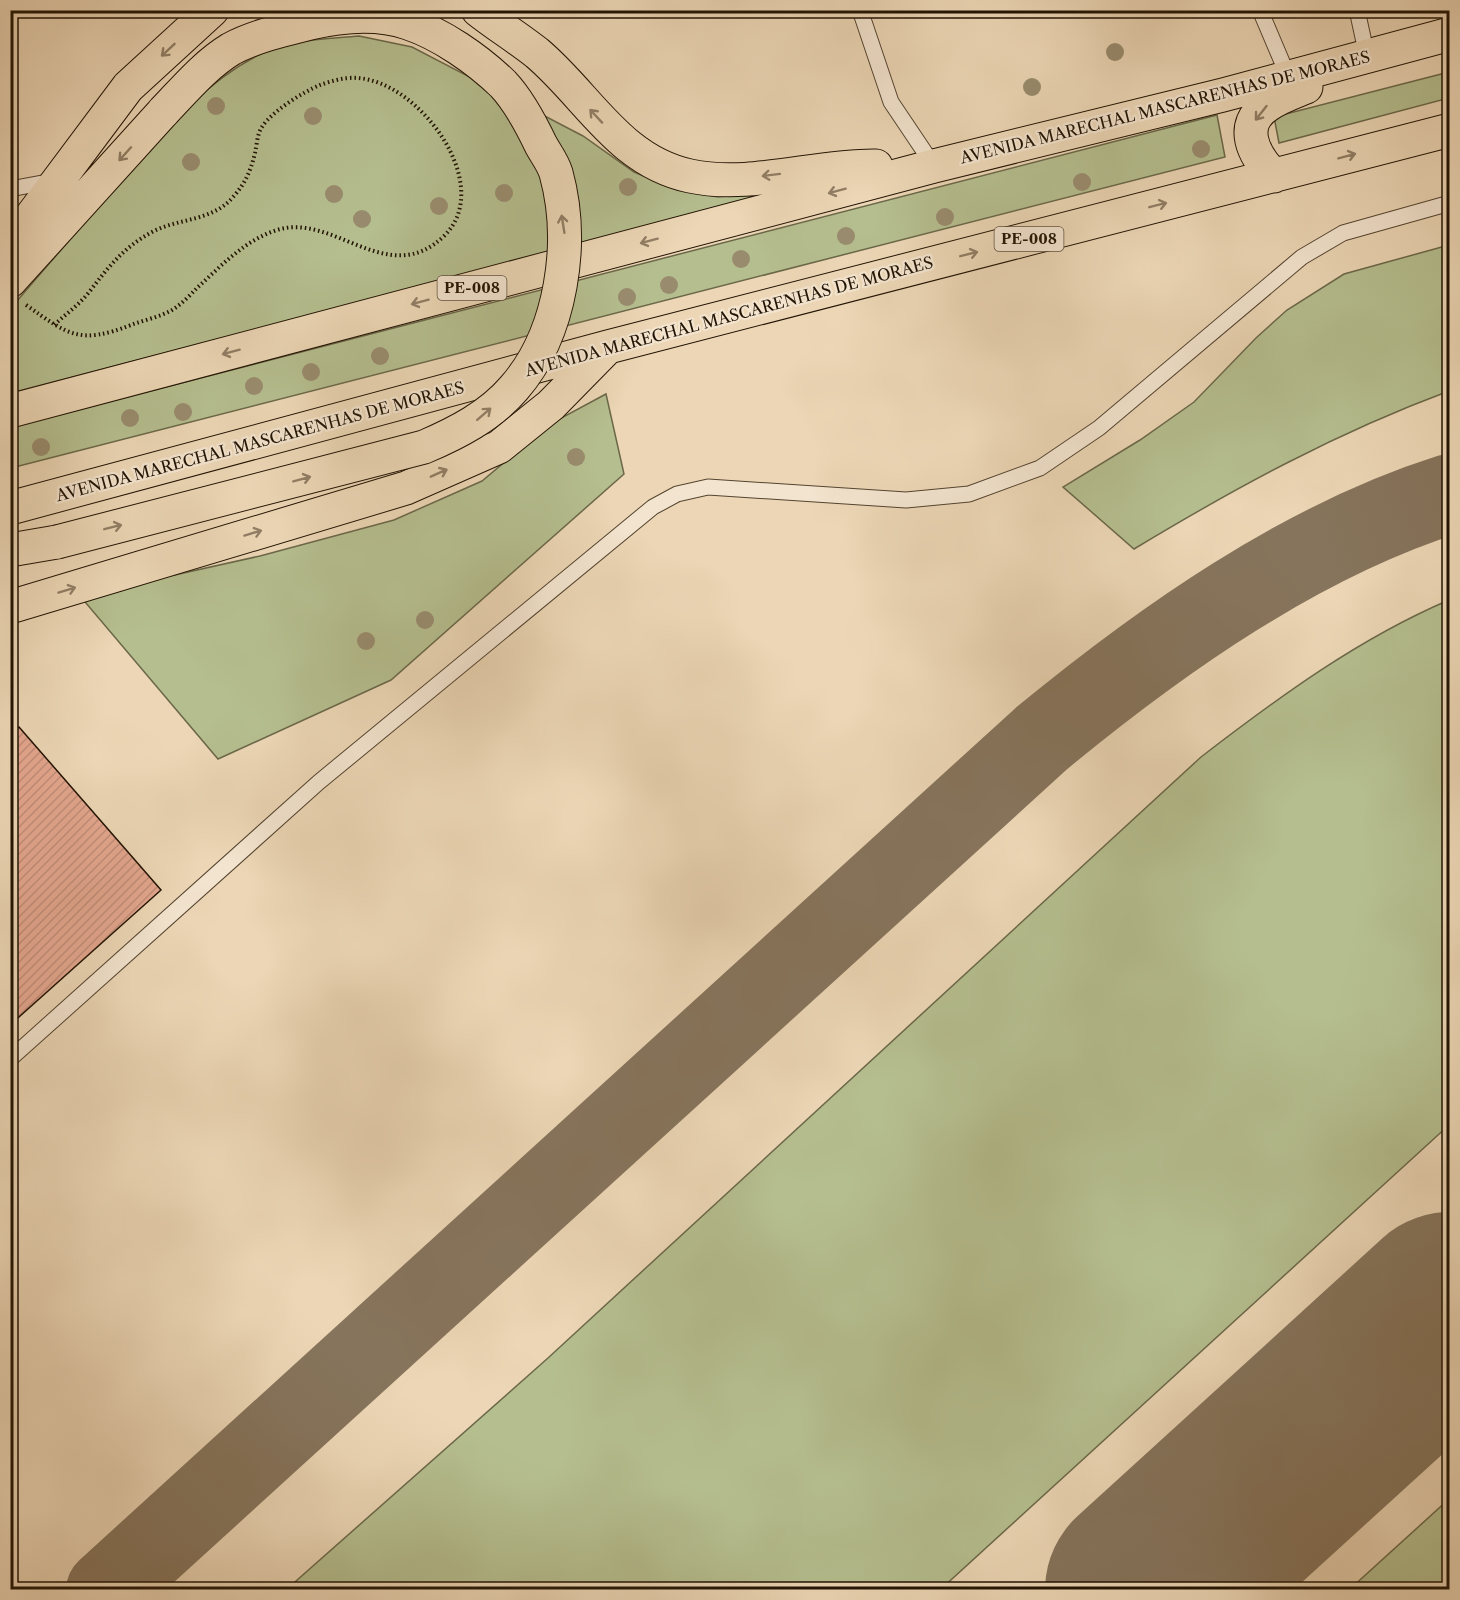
<svg xmlns="http://www.w3.org/2000/svg" width="1460" height="1600" font-family="'Libre Caslon Text',serif">
<defs>
<pattern id="building-hatch" width="6" height="6" patternUnits="userSpaceOnUse" patternTransform="scale(1.5)"><rect width="6" height="6" fill="#e3a68e"/><path d="M-1 1l2-2M0 6l6-6M5 7l2-2" fill="none" stroke="#c28e79"/></pattern>
</defs>
<rect width="100%" height="100%" fill="#ecd6b5"/>
<filter id="stains"><feTurbulence type="fractalNoise" baseFrequency=".00333" numOctaves="4"/><feColorMatrix values="0 0 0 0 .2 0 0 0 0 .09 0 0 0 0 .02 0 0 0 .5 -.17"/></filter>
<radialGradient id="worn" r=".72"><stop offset=".6" stop-color="#630" stop-opacity="0"/><stop offset="1" stop-color="#630" stop-opacity=".3"/></radialGradient>
<path fill="#b5be8f" stroke="#6b6849" stroke-width="1.5" d="M 359,36 L 412,47 L 583,136 L 634,172 L 675,189 L 718,197 L 792,190 L 11,393 L 11,308 C 45,268 80,228 115,188 C 158,138 204,80 265,52 C 294,39 329,39 359,36 Z
M 1449,72 L 1449,98 L 1279,143 L 1274,117 Z
M 1217,115 L 1225,157 L 11,468 L 11,427 Z
M 1449,245 L 1449,391 C 1336,433 1237,487 1134,549 L 1063,487 L 1140,440 L 1194,402 L 1256,338 L 1287,310 L 1344,274 Z
M 606,394 L 624,474 L 391,680 L 218,759 L 80,596 L 260,556 L 394,520 L 482,481 L 550,424 Z
M 1449,600 L 1449,1125 L 941,1589 L 287,1589 L 548,1358 L 1201,757 C 1279,697 1358,639 1449,600 Z
M 1449,1499 L 1449,1589 L 1350,1589 Z"/>
<g fill="none" stroke-linecap="round" stroke-linejoin="round">
<path stroke="#86745c" stroke-width="80" d="M 106,1590 L 1042,738 C 1161,640 1301,541 1450,494"/>
<path stroke="#86745c" stroke-width="200" d="M 1145,1590 L 1450,1312"/>
</g>
<path fill="url(#building-hatch)" stroke="#211303" stroke-width="1.5" d="M 19,727 L 161,890 L 10,1025 L 10,733 Z"/>
<g fill="none" stroke-linecap="round" stroke-linejoin="round">
<defs>
<path id="lane" d="M 860,10 L 891,102 L 934,166
M 1260,10 L 1288,76
M 1357,10 L 1367,56
M 10,189 L 53,181
M 10,1059 L 319,782 L 653,507 L 677,494 L 708,487 L 906,500 L 969,494 L 1040,468 L 1099,428 L 1302,257 L 1343,233 L 1450,203"/>
<path id="highway" d="M 478,10 C 497,25 518,38 537,53 C 588,96 619,161 690,176 C 750,189 815,165 876,166
M 1274,176 C 1254,156 1237,125 1268,105 C 1279,97 1294,92 1306,87
M 10,245 L 128,87 L 212,10
M 10,281 L 164,111
M 10,411 L 934,166 L 1223,95 L 1450,34
M 10,508 L 608,347 L 1450,130
M 10,550 L 57,542
M 10,607 L 406,488 L 499,447 L 551,405 L 607,348"/>
</defs>
<use href="#lane" stroke="#544430" stroke-width="17"/>
<use href="#highway" stroke="#211303" stroke-width="35"/>
<path stroke="#211303" stroke-width="4" stroke-dasharray="1.5 3" stroke-linecap="butt" d="M 26,305 C 69,335 79,345 131,325 C 144,320 160,317 172,310 C 182,304 190,295 197,288 C 221,266 245,240 277,230 C 334,212 388,290 444,236 C 496,186 420,81 357,78 C 345,77 331,81 320,85 C 303,92 271,112 262,127 C 257,134 257,145 255,153 C 251,170 245,184 233,197 C 213,221 180,218 154,231 C 125,246 109,266 90,291 C 80,304 66,314 54,325"/>
<use href="#lane" stroke="#f3e4cf" stroke-width="15"/>
<use href="#highway" stroke="#ecd6b5" stroke-width="33"/>
<defs>
<path id="highway-bridge" d="M 57,542 L 424,447 C 457,433 490,416 514,388 C 562,333 575,242 556,173 C 553,163 546,154 541,145 C 531,124 519,101 503,84 C 477,59 441,34 408,23 C 373,11 329,17 295,27 C 274,32 251,38 231,49 C 205,65 185,89 164,111"/>
</defs>
<use href="#highway-bridge" stroke="#211303" stroke-width="35" stroke-linecap="butt"/>
<use href="#highway-bridge" stroke="#ecd6b5" stroke-width="33"/>
</g>
<g fill="#998c6e">
<circle cx="1115" cy="52" r="9"/>
<circle cx="1032" cy="87" r="9"/>
<circle cx="216" cy="106" r="9"/>
<circle cx="313" cy="116" r="9"/>
<circle cx="1201" cy="149" r="9"/>
<circle cx="191" cy="162" r="9"/>
<circle cx="1082" cy="182" r="9"/>
<circle cx="628" cy="187" r="9"/>
<circle cx="504" cy="193" r="9"/>
<circle cx="334" cy="194" r="9"/>
<circle cx="439" cy="206" r="9"/>
<circle cx="945" cy="217" r="9"/>
<circle cx="362" cy="219" r="9"/>
<circle cx="846" cy="236" r="9"/>
<circle cx="741" cy="259" r="9"/>
<circle cx="669" cy="285" r="9"/>
<circle cx="627" cy="297" r="9"/>
<circle cx="380" cy="356" r="9"/>
<circle cx="311" cy="372" r="9"/>
<circle cx="254" cy="386" r="9"/>
<circle cx="183" cy="412" r="9"/>
<circle cx="130" cy="418" r="9"/>
<circle cx="41" cy="447" r="9"/>
<circle cx="576" cy="457" r="9"/>
<circle cx="425" cy="620" r="9"/>
<circle cx="366" cy="641" r="9"/>
</g>
<defs><path id="oneway-shaft" d="M-6 0H5M1.5-3L5.5 0L1.5 3" fill="none" stroke-width="1.6" stroke-linecap="round" stroke-linejoin="round" transform="scale(1.5)"/></defs>
<g stroke="#917e65">
<use href="#oneway-shaft" transform="translate(168 50) rotate(137)"/>
<use href="#oneway-shaft" transform="translate(1261 113) rotate(128)"/>
<use href="#oneway-shaft" transform="translate(596 116) rotate(-133)"/>
<use href="#oneway-shaft" transform="translate(125 154) rotate(132)"/>
<use href="#oneway-shaft" transform="translate(1347 156) rotate(-15)"/>
<use href="#oneway-shaft" transform="translate(771 175) rotate(173)"/>
<use href="#oneway-shaft" transform="translate(837 191) rotate(165)"/>
<use href="#oneway-shaft" transform="translate(1158 205) rotate(-14)"/>
<use href="#oneway-shaft" transform="translate(563 224) rotate(-99)"/>
<use href="#oneway-shaft" transform="translate(649 241) rotate(165)"/>
<use href="#oneway-shaft" transform="translate(969 254) rotate(-14)"/>
<use href="#oneway-shaft" transform="translate(420 302) rotate(165)"/>
<use href="#oneway-shaft" transform="translate(231 352) rotate(165)"/>
<use href="#oneway-shaft" transform="translate(484 414) rotate(-41)"/>
<use href="#oneway-shaft" transform="translate(439 473) rotate(-24)"/>
<use href="#oneway-shaft" transform="translate(302 479) rotate(-15)"/>
<use href="#oneway-shaft" transform="translate(113 527) rotate(-14)"/>
<use href="#oneway-shaft" transform="translate(253 533) rotate(-17)"/>
<use href="#oneway-shaft" transform="translate(67 590) rotate(-17)"/>
</g>
<g text-anchor="middle" stroke-width="4.5" stroke-linejoin="round" paint-order="stroke">
<g fill="#f3e4cf" stroke="#605240" stroke-width="1.5">
<rect x="994.5" y="227" width="69" height="24" rx="4.5"/>
<rect x="437.5" y="276" width="69" height="24" rx="4.5"/>
</g>
<g font-size="15" font-weight="bold" fill="#211303">
<text x="1029" y="244">PE-008</text>
<text x="472" y="293">PE-008</text>
</g>
<g font-size="16" fill="#211303" stroke="#f3e4cf">
<text transform="translate(1165 107) rotate(-14)" y="6">AVENIDA MARECHAL MASCARENHAS DE MORAES</text>
<text transform="translate(729 316) rotate(-15)" y="6">AVENIDA MARECHAL MASCARENHAS DE MORAES</text>
<text transform="translate(260 441) rotate(-15)" y="6">AVENIDA MARECHAL MASCARENHAS DE MORAES</text>
</g>
</g>
<rect width="1460" height="1600" fill="none" stroke="#ecd6b5" stroke-width="36"/>
<rect x="12" y="12" width="1436" height="1576" fill="none" stroke="#211303" stroke-width="3"/>
<rect x="18" y="18" width="1424" height="1564" fill="none" stroke="#211303" stroke-width="1.5"/>
<rect width="100%" height="100%" filter="url(#stains)"/>
<rect width="100%" height="100%" fill="url(#worn)"/>
</svg>
